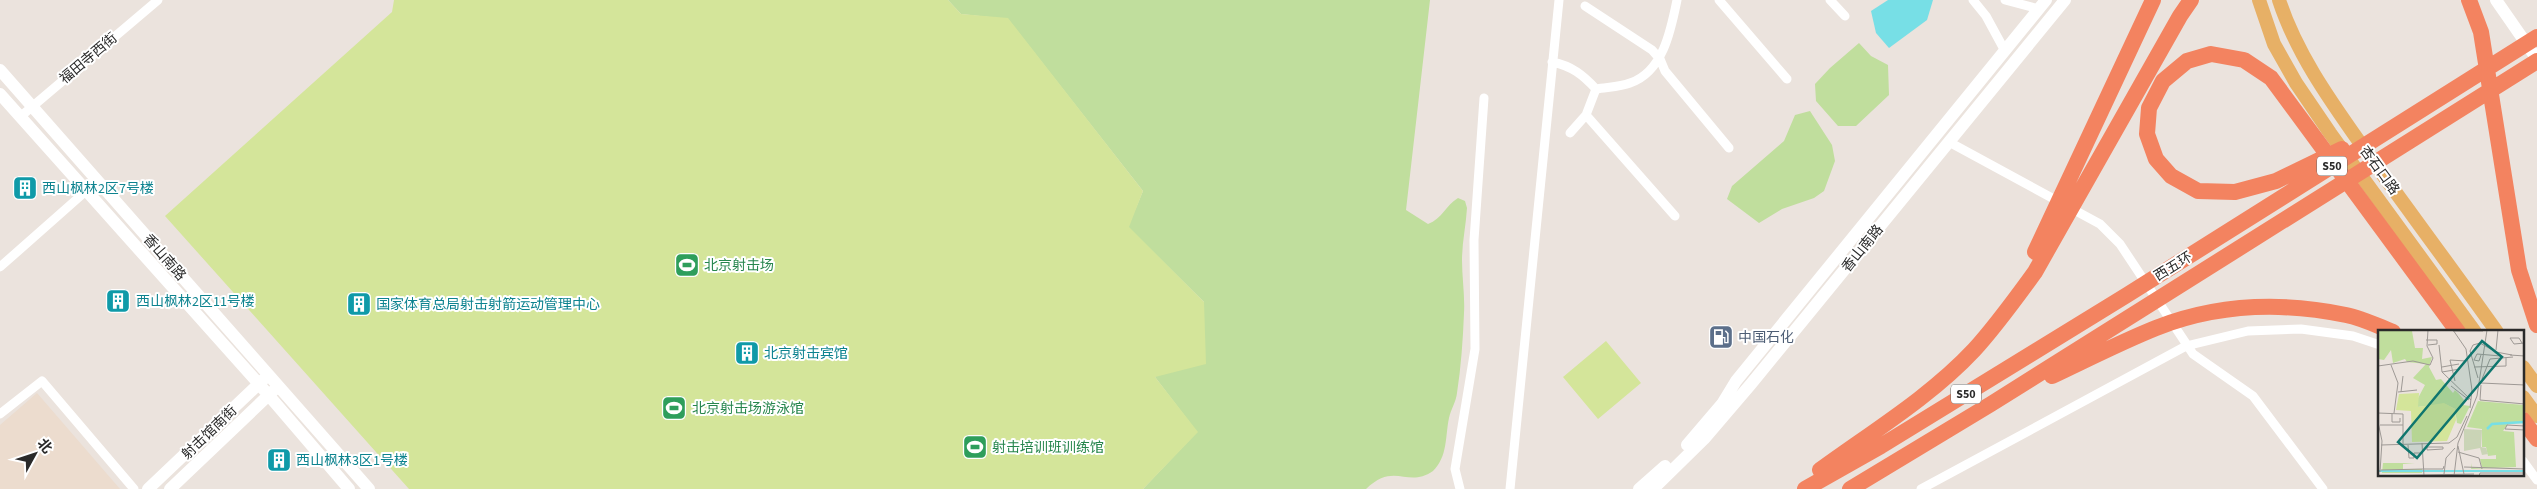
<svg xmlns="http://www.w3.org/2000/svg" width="2537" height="489" font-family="'Source Sans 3','Noto Sans SC',sans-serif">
<rect width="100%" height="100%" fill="#ebe3dd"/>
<path fill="#ecdcce" d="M 37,393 L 120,489 L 0,489 L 0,425 Z"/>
<path fill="#c0de9d" d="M 948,0 L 1430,0 L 1406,210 L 1428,224 C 1442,219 1446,205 1458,198 L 1465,201 L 1467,208 C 1466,225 1462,243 1462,260 C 1462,278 1465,296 1464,313 C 1463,339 1461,367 1457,393 C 1456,402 1451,409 1449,418 C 1445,437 1448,456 1433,471 C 1407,489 1395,461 1366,489 L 1143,489 L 1197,432 L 1155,377 L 1204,302 L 1128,227 L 1143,191 L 1008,19 L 961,14 Z
M 1859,43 L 1871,56 L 1888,65 L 1889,95 L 1856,126 L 1838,126 L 1816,101 L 1815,84 L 1830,68 Z
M 1810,111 L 1832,145 L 1835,161 L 1824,191 L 1814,198 L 1782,209 L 1759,223 L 1727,199 L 1732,186 L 1784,141 L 1795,115 Z"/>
<path fill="#d4e59a" d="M 394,0 L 948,0 L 961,14 L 1008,18 L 1143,191 L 1129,227 L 1204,302 L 1206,364 L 1155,377 L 1198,432 L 1143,489 L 409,489 L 165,216 L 392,12 Z
M 1606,341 L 1641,383 L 1598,419 L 1563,377 Z"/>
<path fill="#77dfe6" d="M 1888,0 L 1933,0 L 1927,20 L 1889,48 L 1876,33 L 1871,11 Z"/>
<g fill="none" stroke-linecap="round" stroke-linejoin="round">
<path stroke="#fff" stroke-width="9" d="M 1719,0 L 1787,79
M 1830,0 L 1845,16
M 1973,0 L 1986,16 L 2005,51
M 2005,0 L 2039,9
M 1585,6 L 1652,50 L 1660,59 L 1665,71 L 1729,148
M 1552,62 C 1572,66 1583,75 1596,89 L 1586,115 L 1570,133
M 1596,89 C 1607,87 1620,87 1630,83 C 1663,72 1671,30 1677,0
M 1586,115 L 1675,216
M 20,117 L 158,0
M 1949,142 L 2100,224 L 2120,244 L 2193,354 L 2253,396 L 2323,489
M 0,267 L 86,191
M 0,414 L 42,381 L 134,489
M 2523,461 L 2537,480
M 1460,489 L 1455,469 L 1475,349 L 1474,240 L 1484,98
M 1510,489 L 1559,0
M 1921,489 L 2186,346 L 2248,331 L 2301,329 L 2353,336 L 2380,345"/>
<path stroke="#fff" stroke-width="12" d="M 2496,0 L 2537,59
M 0,70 L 369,489
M 0,94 L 259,384 L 349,489
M 1687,445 L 1722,404 L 1736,381 L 2046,0
M 148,489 L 264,379
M 170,489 L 273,391
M 1639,489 L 1665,466
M 1653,489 L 1704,439 L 1751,384 L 2065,0"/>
<path stroke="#e7b066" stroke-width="14" d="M 2259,0 L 2274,44 L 2296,83 L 2330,133 L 2475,332
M 2279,0 C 2298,58 2335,107 2370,157 C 2412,215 2455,273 2497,332
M 2523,367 L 2537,386
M 2523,397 L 2537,416"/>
<path stroke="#f38360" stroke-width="16" d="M 2469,0 L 2481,32 L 2519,270 L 2537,325
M 2342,149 L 2276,181 L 2235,192 L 2198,191 L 2171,176 L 2156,159 L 2147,134 L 2149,108 L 2163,81 L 2187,61 L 2211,54 L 2244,60 L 2271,78 L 2458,332
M 2035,252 L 2153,0
M 2052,376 C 2086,360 2121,342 2156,328 C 2217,304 2283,302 2346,315 C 2362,318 2378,326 2393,332
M 2523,420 L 2537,439
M 1820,470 C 1872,432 1930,397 1974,350 C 1996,326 2016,298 2035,272 L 2180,16 L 2191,0
M 1805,489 L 1881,446 L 2127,295 L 2537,37
M 1850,489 L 1991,404 L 2537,61"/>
</g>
<defs>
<symbol id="building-square" viewBox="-11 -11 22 22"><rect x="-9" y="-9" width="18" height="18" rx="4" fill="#0f9aa8" stroke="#fff"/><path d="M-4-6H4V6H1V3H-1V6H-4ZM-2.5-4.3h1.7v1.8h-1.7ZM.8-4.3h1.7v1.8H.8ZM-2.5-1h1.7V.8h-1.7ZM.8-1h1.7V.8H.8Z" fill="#fff"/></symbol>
<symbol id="stadium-square" viewBox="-11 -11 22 22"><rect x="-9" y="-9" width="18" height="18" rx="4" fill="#2e9e5b" stroke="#fff"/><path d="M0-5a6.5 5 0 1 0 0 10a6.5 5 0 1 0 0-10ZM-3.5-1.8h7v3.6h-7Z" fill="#fff"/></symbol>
<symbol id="fuel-square" viewBox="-11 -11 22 22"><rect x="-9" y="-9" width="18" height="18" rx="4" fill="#5c6f8a" stroke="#fff"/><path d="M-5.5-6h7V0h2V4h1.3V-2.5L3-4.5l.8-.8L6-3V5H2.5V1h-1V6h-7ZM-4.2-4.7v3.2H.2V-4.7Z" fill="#fff"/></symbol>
</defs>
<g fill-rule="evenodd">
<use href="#building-square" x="11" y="174" width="28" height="28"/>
<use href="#stadium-square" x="673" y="251" width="28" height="28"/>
<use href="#building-square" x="104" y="287" width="28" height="28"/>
<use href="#building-square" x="345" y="290" width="28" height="28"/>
<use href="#fuel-square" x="1707" y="323" width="28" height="28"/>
<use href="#building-square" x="733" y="339" width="28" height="28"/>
<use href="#stadium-square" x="660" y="394" width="28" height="28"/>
<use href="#stadium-square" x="961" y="433" width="28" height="28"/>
<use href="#building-square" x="265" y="446" width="28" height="28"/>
</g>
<g text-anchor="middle" stroke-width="4" stroke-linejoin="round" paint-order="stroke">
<g fill="#fff" stroke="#6a6a6a" stroke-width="1">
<rect x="2317" y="156.5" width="30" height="19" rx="4"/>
<rect x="1951" y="384.5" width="30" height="19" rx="4"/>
</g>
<g font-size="12" font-weight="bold" fill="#2a2a2a">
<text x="2332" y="170">S50</text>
<text x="1966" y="398">S50</text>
</g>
<g font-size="14" fill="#2a2a2a" stroke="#fff">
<text transform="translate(88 58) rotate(-40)" y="5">福田寺西街</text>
<text transform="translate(2380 170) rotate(54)" y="5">杏石口路</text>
<text transform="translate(1862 248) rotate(-51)" y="5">香山南路</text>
<text transform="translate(165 257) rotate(49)" y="5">香山南路</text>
<text transform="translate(2173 266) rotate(-32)" y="5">西五环</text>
<text transform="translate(209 432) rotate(-44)" y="5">射击馆南街</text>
</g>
<g font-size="14" fill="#0d838f" stroke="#fff" text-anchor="start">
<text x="42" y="193">西山枫林2区7号楼</text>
<text x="136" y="306">西山枫林2区11号楼</text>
<text x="376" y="309">国家体育总局射击射箭运动管理中心</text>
<text x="764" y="358">北京射击宾馆</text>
<text x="296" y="465">西山枫林3区1号楼</text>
</g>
<g font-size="14" fill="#27864d" stroke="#fff" text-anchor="start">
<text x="704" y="270">北京射击场</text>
<text x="692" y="413">北京射击场游泳馆</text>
<text x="992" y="452">射击培训班训练馆</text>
</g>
<g font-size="14" fill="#4e5e75" stroke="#fff" text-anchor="start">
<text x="1738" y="342">中国石化</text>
</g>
</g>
<g transform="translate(2378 330)">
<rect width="146" height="146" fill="#ebe3dd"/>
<path d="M 0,0 L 36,0 L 34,1 L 37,18 L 45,18 L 44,29 L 54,27 L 51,37 L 58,50 L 63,49 L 75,63 L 77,60 L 81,64 L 86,70 L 85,75 L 92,76 L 83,94 L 79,93 L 77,79 L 67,74 L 39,77 L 39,70 L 47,55 L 35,48 L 48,34 L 29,32 L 27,29 L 15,33 L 13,20 L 6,30 L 0,29 ZM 100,71 L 146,75 L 146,93 L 131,93 L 125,101 L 136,102 L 138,137 L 93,139 L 94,133 L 94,137 L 104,137 L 102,129 L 118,129 L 118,125 L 110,126 L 108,117 L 104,117 L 104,99 L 89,97 ZM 5,133 L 37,133 L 25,134 L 25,139 L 44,139 L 44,143 L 4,143 Z" fill="#c0de9d"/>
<path d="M 86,99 L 104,100 L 103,117 L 108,118 L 110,124 L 104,125 L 102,118 L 86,121 Z" fill="#cad4b6"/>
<path d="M 41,63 L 40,77 L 66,73 L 77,79 L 78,90 L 69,111 L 34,112 L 33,81 L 18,80 L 21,64 Z" fill="#d4e59a"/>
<path d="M 0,140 L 146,140 L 147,142 L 0,142 Z" fill="#77dfe6"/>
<path fill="none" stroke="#77dfe6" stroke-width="2.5" d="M 109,99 L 114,94 L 147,92"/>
<path fill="none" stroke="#9e9995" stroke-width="1" d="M 75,0 L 88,19 L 94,60 L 92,78M 75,1 L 105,1M 48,10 L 59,10 L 59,14 L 50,15M 144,13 L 141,8 L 132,8 L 136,14 L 147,13M 61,15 L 64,42 L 93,70M 118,20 L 120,0M 103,25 L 101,31 L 96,30 L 99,24 L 123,26M 132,25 L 147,26M 13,35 L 20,53 L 16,83M 0,36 L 35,31 L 52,35 L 55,28 L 49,16 L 50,0M 64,37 L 81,34M 96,37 L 128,36 L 128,27M 64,42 L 82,39M 100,48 L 92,21 L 95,15 L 102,13 L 118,22 L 134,25M 104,49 L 112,29 L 135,27M 77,51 L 72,30 L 88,31M 103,53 L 147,55M 103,55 L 102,70 L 147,74M 73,56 L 91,70M 20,62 L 39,60M 23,62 L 25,46M 0,83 L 25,84 L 25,115M 14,83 L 14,92 L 22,92 L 22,88M 0,92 L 4,111 L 2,142M 2,95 L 25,95M 147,96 L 129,95 L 127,99 L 147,100M 44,113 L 46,146M 3,115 L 71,113 L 79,107 L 89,86M 30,115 L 31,128 L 36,128 L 36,123 L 44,123M 80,116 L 86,144M 49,117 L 65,117 L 65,119 L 49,120 ZM 80,122 L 101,128 L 104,139M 86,137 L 147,139M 46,139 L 65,139 L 66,136M 3,140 L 45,139M 66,144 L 68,128 L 77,118M 0,146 L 96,144M 76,146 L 80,113 L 99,66 L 109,0M 101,146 L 102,143 L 147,143"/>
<path fill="#0f766e" fill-opacity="0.15" stroke="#0f766e" stroke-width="2.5" d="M 104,11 L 124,27 L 39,128 L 20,112 Z"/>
<rect width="146" height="146" fill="none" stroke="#2a2a2a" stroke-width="2.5"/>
</g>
<g transform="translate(35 454) rotate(50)" stroke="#ffffff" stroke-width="4" paint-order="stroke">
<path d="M0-4L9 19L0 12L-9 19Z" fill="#2a2a2a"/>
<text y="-8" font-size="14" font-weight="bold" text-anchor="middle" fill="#2a2a2a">北</text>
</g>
</svg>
